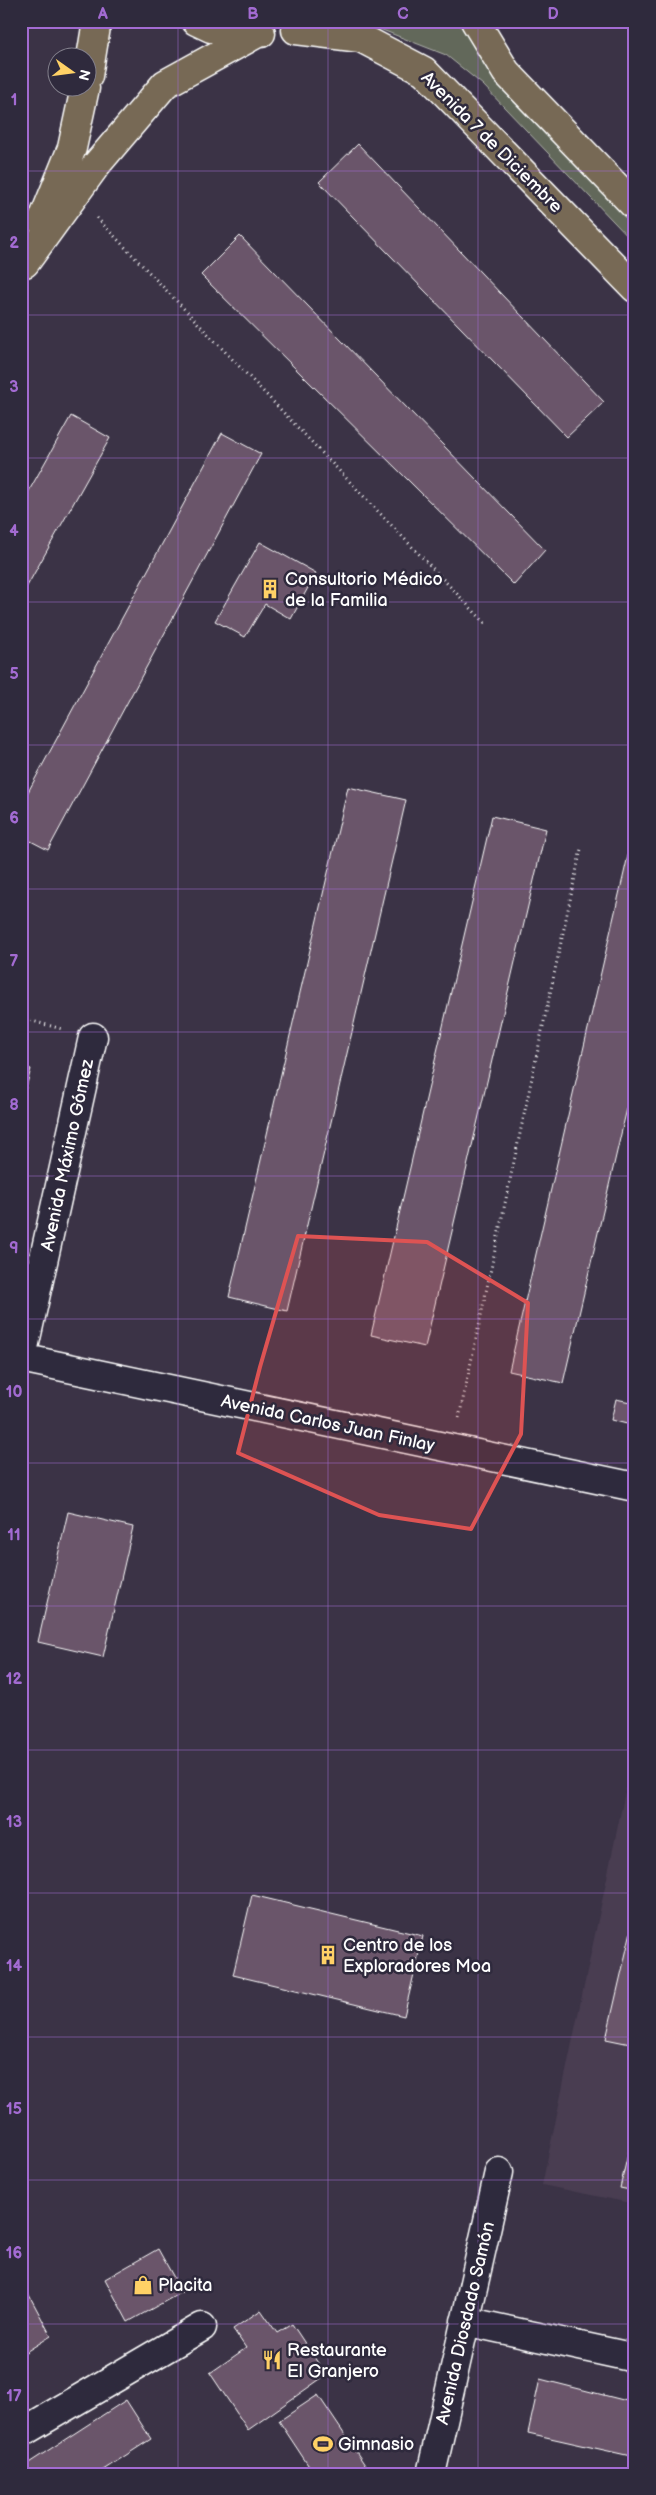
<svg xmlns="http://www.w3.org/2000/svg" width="656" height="2495" font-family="'Balsamiq Sans',sans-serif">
<rect width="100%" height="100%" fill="#3b3346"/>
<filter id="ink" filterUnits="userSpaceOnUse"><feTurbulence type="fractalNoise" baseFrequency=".02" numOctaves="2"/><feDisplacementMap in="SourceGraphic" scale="10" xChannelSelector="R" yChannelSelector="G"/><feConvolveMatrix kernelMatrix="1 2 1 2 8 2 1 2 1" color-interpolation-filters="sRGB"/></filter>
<g filter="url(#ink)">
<path fill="#493d51" d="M 635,1745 L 635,2204 L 542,2185 Z"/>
<path fill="#62675a" stroke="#b0b3ac" d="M 365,21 L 461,21 L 494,77 L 635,223 L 635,244 L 483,85 L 446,55 L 362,22 Z"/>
<path fill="#6b556a" stroke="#fff" d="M 358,144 L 604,402 L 567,437 L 319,182 Z
M 240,236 L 545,550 L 514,585 L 201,275 Z
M 71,416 L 110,438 L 21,597 L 21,505 Z
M 222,433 L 261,454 L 48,850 L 21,836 L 21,805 Z
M 260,542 L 316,573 L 291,619 L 265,604 L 245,637 L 215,621 Z
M 348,787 L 406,800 L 287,1311 L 229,1297 Z
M 492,816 L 546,829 L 425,1347 L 371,1335 Z
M 630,847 L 635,848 L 635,1074 L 563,1383 L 509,1371 Z
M 21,1066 L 31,1069 L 21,1106 Z
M 616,1399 L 635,1403 L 635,1426 L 611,1420 Z
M 68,1512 L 133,1527 L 103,1657 L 38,1642 Z
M 252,1895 L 423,1936 L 404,2016 L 233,1975 Z
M 635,1914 L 635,2045 L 606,2039 Z
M 635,2124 L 635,2191 L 620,2188 Z
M 158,2249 L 182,2292 L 128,2322 L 105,2279 Z
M 28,2293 L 51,2336 L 21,2355 L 21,2298 Z
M 261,2310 L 277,2333 L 292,2324 L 326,2375 L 248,2430 L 210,2373 L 246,2348 L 233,2329 Z
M 540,2379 L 635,2403 L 635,2457 L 528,2433 Z
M 318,2395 L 369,2471 L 365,2474 L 301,2474 L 310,2468 L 279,2421 Z
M 126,2400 L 151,2439 L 97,2474 L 21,2474 L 21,2468 Z"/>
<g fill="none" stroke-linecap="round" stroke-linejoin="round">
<defs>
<path id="minor" d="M 21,1358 L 635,1487
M 21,1361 L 93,1037
M 465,2321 L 635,2358
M 21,2433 L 202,2327
M 431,2474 L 499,2172"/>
<path id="major" d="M 196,21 L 211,28 L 261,33
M 475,21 L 506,72 L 635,206
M 296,30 L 361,38 L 424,71 L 635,288
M 88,76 L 97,21
M 42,222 L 72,148 L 85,88
M 25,263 L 97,164 L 165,84 L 256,34"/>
</defs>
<use href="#minor" stroke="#fff" stroke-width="31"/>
<use href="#major" stroke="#fff" stroke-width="31"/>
<path stroke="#fff" stroke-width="3" stroke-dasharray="1 4" stroke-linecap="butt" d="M 97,218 L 487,625
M 21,1018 L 62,1029
M 459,1418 L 581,849"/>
<use href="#minor" stroke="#2f2a3d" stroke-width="28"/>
<use href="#major" stroke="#776954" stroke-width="28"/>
</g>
</g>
<path fill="#de5353" fill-opacity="0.2" stroke="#de5353" stroke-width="4" stroke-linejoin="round" d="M 298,1236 L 427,1242 L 528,1303 L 521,1434 L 471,1529 L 379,1515 L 238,1453 L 260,1367 Z"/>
<path fill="none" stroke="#a36bd2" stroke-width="1" stroke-opacity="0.55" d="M 178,21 L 178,2474M 328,21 L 328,2474M 478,21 L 478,2474M 21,171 L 635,171M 21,315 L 635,315M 21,458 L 635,458M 21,602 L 635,602M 21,745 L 635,745M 21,889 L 635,889M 21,1032 L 635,1032M 21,1176 L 635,1176M 21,1319 L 635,1319M 21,1463 L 635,1463M 21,1606 L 635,1606M 21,1750 L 635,1750M 21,1893 L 635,1893M 21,2037 L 635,2037M 21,2180 L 635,2180M 21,2324 L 635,2324"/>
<defs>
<symbol id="building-bare" viewBox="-9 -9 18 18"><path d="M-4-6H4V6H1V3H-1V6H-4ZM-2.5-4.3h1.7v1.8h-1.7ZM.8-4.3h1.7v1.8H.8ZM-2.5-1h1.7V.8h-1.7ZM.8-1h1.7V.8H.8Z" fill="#ffd166" stroke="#2f2a3d" stroke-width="2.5" paint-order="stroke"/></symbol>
<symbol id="shop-bare" viewBox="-9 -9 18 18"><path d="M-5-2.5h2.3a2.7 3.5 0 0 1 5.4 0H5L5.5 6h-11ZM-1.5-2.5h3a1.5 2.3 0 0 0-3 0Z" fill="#ffd166" stroke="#2f2a3d" stroke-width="2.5" paint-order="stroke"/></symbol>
<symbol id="restaurant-bare" viewBox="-9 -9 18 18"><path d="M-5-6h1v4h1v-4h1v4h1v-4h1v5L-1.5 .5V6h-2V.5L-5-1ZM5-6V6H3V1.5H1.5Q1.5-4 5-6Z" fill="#ffd166" stroke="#2f2a3d" stroke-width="2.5" paint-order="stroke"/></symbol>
<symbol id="stadium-bare" viewBox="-9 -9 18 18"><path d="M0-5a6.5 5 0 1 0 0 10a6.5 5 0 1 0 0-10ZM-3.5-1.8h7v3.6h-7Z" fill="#ffd166" stroke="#2f2a3d" stroke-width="2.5" paint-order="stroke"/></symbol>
</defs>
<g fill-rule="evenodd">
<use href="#building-bare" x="256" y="575" width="28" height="28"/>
<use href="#building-bare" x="314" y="1941" width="28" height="28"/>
<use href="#shop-bare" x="129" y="2271" width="28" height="28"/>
<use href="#restaurant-bare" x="258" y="2346" width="28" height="28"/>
<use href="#stadium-bare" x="309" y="2430" width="28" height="28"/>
</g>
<g text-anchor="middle" stroke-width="5" stroke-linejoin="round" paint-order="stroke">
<g font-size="18" fill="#fff" stroke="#2f2a3d">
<text transform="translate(492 142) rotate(45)" y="6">Avenida 7 de Diciembre</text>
<text transform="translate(67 1155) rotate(-78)" y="6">Avenida Máximo Gómez</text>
<text transform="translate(328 1423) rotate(12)" y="6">Avenida Carlos Juan Finlay</text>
<text transform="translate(465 2323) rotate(-77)" y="6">Avenida Diosdado Samón</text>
</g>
<g font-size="18" fill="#fff" stroke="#2f2a3d" text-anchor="start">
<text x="285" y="585">Consultorio Médico<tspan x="285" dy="21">de la Familia</tspan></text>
<text x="343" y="1951">Centro de los<tspan x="343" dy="21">Exploradores Moa</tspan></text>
<text x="158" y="2291">Placita</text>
<text x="287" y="2356">Restaurante<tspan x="287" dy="21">El Granjero</tspan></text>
<text x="338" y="2450">Gimnasio</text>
</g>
</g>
<rect width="656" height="2495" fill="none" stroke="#2f2a3d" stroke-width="55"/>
<g transform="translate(72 72) rotate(104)"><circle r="24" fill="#2f2a3d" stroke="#827f8b"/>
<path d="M0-4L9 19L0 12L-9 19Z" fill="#ffd166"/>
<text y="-8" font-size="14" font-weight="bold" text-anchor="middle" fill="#ffffff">N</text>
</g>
<rect x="28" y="28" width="600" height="2440" fill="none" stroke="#a36bd2" stroke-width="2"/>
<g font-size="16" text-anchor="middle" font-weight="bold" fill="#a36bd2">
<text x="103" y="19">A</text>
<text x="253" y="19">B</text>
<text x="403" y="19">C</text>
<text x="553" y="19">D</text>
<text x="14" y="105">1</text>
<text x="14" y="248">2</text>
<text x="14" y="392">3</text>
<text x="14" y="536">4</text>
<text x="14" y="679">5</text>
<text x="14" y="823">6</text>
<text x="14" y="966">7</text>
<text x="14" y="1110">8</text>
<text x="14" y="1253">9</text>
<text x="14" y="1397">10</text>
<text x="14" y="1540">11</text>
<text x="14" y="1684">12</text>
<text x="14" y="1827">13</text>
<text x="14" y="1971">14</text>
<text x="14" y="2114">15</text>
<text x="14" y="2258">16</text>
<text x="14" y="2401">17</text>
</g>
</svg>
